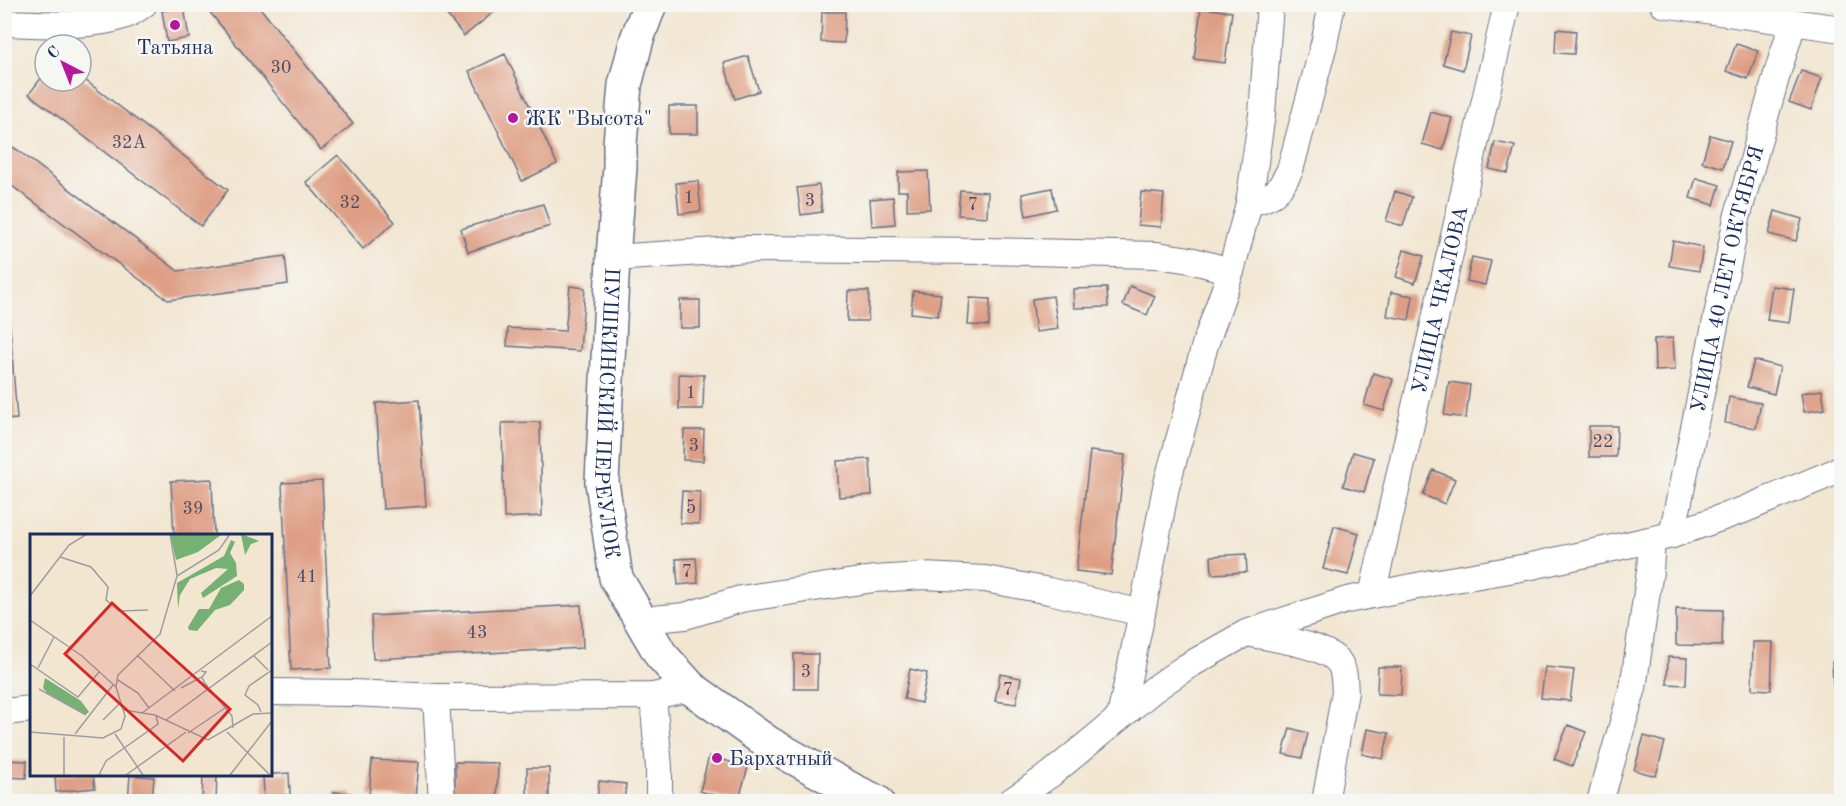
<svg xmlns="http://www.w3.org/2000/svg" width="1846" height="806" font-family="'Old Standard TT',serif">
<rect width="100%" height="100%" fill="#f6f6f2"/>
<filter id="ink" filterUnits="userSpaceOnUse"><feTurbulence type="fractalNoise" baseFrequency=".0167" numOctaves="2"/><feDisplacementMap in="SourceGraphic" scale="12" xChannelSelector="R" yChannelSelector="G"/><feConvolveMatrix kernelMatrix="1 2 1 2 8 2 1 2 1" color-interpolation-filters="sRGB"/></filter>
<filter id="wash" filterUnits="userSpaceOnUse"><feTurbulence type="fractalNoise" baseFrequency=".008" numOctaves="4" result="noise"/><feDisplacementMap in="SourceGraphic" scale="24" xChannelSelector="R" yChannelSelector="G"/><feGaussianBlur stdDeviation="1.35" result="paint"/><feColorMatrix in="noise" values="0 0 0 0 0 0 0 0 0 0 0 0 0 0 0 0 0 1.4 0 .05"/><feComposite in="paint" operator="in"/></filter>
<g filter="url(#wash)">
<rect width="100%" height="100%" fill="#f2e6d1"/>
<g id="blocks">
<path fill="#de9e84" d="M 218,4 L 257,4 L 353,124 L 321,150 L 209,11 Z
M 438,4 L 490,4 L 495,11 L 464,36 Z
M 184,7 L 189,38 L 167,42 L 162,11 Z
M 1201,8 L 1232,12 L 1225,63 L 1194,59 Z
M 822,12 L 845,12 L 844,43 L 821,42 Z
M 1556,29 L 1576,31 L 1574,54 L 1555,53 Z
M 1451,32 L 1471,36 L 1463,70 L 1443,64 Z
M 1736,44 L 1758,51 L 1748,79 L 1726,71 Z
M 505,54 L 557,164 L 522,181 L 469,71 Z
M 748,56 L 759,91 L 735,99 L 724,63 Z
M 1801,71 L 1822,78 L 1811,110 L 1789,102 Z
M 45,73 L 45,81 L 81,81 L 81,77 L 228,190 L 201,226 L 29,94 Z
M 669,106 L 698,106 L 698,134 L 669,134 Z
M 1431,112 L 1452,118 L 1443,150 L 1422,144 Z
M 1710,135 L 1731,141 L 1723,168 L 1702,162 Z
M 1495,142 L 1515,146 L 1508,173 L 1489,169 Z
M 4,143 L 16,149 L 178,271 L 285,256 L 288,284 L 168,300 L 4,180 Z
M 338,155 L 395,222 L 363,249 L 306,182 Z
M 928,171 L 930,209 L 907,210 L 907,191 L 898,191 L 898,172 Z
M 1696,178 L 1720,185 L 1714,205 L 1690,198 Z
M 698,181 L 701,211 L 679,214 L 676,183 Z
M 819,185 L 822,212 L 801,215 L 797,188 Z
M 1052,188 L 1056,209 L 1026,216 L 1022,194 Z
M 960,190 L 988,192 L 987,217 L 958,215 Z
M 1395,191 L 1412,197 L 1403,226 L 1386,221 Z
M 1141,192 L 1164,194 L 1161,227 L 1138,225 Z
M 893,197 L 895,224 L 872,226 L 870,199 Z
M 543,204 L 550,226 L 468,252 L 461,229 Z
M 1775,211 L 1802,219 L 1796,241 L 1769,234 Z
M 1842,217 L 1842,236 L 1840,236 L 1838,218 Z
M 1673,241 L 1703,247 L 1699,271 L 1669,266 Z
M 1404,250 L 1424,256 L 1415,283 L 1396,277 Z
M 1472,257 L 1491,261 L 1485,285 L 1467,281 Z
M 4,277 L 6,277 L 17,419 L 4,420 Z
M 570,286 L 585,288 L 580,351 L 507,346 L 508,328 L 565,331 Z
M 1130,286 L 1155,296 L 1147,315 L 1123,305 Z
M 1772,286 L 1794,289 L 1789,323 L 1767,320 Z
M 1107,288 L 1108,307 L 1074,308 L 1073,289 Z
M 848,291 L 869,291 L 868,321 L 847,321 Z
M 913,291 L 941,294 L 938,316 L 911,313 Z
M 1391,292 L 1413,296 L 1409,320 L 1387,316 Z
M 1053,296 L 1058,329 L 1036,332 L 1032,299 Z
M 970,298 L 990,299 L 989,326 L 968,325 Z
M 680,300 L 700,300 L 700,328 L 680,328 Z
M 1673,338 L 1675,370 L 1655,371 L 1654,339 Z
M 1754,360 L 1780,367 L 1774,394 L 1747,387 Z
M 1373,373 L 1393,379 L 1384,411 L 1364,405 Z
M 679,374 L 704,375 L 703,409 L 679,409 Z
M 1449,382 L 1470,385 L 1466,418 L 1444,415 Z
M 1822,390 L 1825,409 L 1804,412 L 1801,393 Z
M 1729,397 L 1761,403 L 1756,428 L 1725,423 Z
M 419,400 L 426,506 L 383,509 L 376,403 Z
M 540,422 L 542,516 L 504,518 L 502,423 Z
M 1589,426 L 1617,426 L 1616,457 L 1589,457 Z
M 684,430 L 704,430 L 703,461 L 683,460 Z
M 1090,451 L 1125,455 L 1111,575 L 1076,571 Z
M 1353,452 L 1374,458 L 1364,492 L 1343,486 Z
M 870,459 L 872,495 L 839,497 L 837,461 Z
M 1433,470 L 1455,479 L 1445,504 L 1423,495 Z
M 212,479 L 214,536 L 174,536 L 171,481 Z
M 322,481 L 331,668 L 291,670 L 282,483 Z
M 682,491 L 700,492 L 699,524 L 680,523 Z
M 1334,526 L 1359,533 L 1348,575 L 1323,569 Z
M 1246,554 L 1247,572 L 1212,574 L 1211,556 Z
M 696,558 L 698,583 L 678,585 L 676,559 Z
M 581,605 L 583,648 L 373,659 L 371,616 Z
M 1676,609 L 1723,610 L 1722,646 L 1676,645 Z
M 1753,642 L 1773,642 L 1771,690 L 1752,689 Z
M 794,654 L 818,654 L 817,689 L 794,689 Z
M 1668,657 L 1687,658 L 1686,685 L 1667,684 Z
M 1832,662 L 1842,662 L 1842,685 L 1833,685 Z
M 1378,667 L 1402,667 L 1401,695 L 1377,694 Z
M 1545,667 L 1574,670 L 1570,701 L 1541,698 Z
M 910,669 L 927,673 L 921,703 L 904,699 Z
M 1000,674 L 1021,678 L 1016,704 L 995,701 Z
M 1568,725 L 1586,732 L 1572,766 L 1554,759 Z
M 1290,728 L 1308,733 L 1302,758 L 1283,754 Z
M 1367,729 L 1389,733 L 1383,759 L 1362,754 Z
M 1644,736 L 1665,742 L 1656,776 L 1634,770 Z
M 709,756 L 748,767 L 738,802 L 700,791 Z
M 4,760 L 27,761 L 26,778 L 4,777 Z
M 372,760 L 419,762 L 416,798 L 369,796 Z
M 455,762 L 498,763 L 497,800 L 455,799 Z
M 527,768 L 549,768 L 549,802 L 527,802 Z
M 289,773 L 290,795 L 264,796 L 263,775 Z
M 73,774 L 93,774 L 95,788 L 56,792 L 55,776 Z
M 203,774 L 217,774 L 216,802 L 202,802 Z
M 130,775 L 154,777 L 152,802 L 128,802 Z
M 599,781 L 626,784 L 624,802 L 597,802 Z
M 334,792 L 352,793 L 352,802 L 333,802 Z"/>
</g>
</g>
<g filter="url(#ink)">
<use href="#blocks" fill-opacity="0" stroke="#666f86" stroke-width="1.5"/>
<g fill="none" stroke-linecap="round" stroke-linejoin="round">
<defs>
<g id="minor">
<path d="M 1663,4 L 1842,29"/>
<path d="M 4,23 C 40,24 90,28 123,16 C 131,14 138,8 144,4"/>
<path d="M 1249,203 C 1275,197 1278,193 1290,170 L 1324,44 L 1332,4"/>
<path d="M 613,258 L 748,249 L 987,251 L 1157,255 L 1190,260 L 1231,271"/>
<path id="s1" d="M 1672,535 L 1737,218 L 1777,74 L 1793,23"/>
<path id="s2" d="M 1372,595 L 1507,4"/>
<path d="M 643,620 L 685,616 L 741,599 L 874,579 L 923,576 L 985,579 L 1049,591 L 1142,613"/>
<path d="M 1247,633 C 1270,638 1328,644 1340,664 C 1345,672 1344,682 1345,692 L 1325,802"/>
<path d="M 270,692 L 353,693 L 436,697 L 653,696 L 691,688"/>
<path d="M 653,696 L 659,768 L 659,802"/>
<path d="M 436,697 L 442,802"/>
<path d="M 4,712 L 32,709"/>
<path d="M 1120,717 L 1142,613 L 1166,487 L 1205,345 L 1231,271 L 1249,203 L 1262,114 L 1270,4"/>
<path d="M 1010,802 L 1051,774 L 1153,690 L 1186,667 L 1246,633 L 1347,600 L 1432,583 L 1527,567 L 1672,535 L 1743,510 L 1842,469"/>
<path d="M 1600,802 L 1633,688 L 1650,571 L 1652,540"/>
</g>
<g id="major">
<path id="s3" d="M 650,4 L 637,39 L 625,85 L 620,143 L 620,167 L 613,258 L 602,482 L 616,578 L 661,655 L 691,688 L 768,743 L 854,791 L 877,802"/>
</g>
</defs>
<use href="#minor" stroke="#666f86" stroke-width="28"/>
<use href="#major" stroke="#666f86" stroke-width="36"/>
<use href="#minor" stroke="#fff" stroke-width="26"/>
<use href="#major" stroke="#fff" stroke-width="33"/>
</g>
</g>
<g fill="#b5179e" stroke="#f6f6f2" stroke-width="2">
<circle cx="175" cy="25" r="6"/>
<circle cx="513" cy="118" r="6"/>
<circle cx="717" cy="758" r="6"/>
</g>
<g text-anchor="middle" stroke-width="5" stroke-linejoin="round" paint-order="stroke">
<g font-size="18" fill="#4c4b68">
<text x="281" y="73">30</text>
<text x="129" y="148">32А</text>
<text x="689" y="203">1</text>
<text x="810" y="206">3</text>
<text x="350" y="208">32</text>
<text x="973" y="210">7</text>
<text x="691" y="398">1</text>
<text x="1603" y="447">22</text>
<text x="694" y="451">3</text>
<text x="691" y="513">5</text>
<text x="193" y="514">39</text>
<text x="687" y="577">7</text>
<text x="307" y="582">41</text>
<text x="477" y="638">43</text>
<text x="806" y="677">3</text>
<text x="1008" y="695">7</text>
</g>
<g font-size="21" fill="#1b2f5e" stroke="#f6f6f2" text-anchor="start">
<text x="175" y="54" text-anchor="middle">Татьяна</text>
<text x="525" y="125">ЖК "Высота"</text>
<text x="729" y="765">Бархатный</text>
</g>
<g font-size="21" fill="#1b2f5e" stroke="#f6f6f2">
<text dy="7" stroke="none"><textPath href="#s1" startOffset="262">УЛИЦА 40 ЛЕТ ОКТЯБРЯ</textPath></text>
<text dy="7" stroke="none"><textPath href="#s2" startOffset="303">УЛИЦА ЧКАЛОВА</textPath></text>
<text dy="7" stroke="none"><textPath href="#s3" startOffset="414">ПУШКИНСКИЙ ПЕРЕУЛОК</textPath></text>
</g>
</g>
<g transform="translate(30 534)">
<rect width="242" height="242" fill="#f2e6d1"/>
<path d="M 140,0 L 190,0 L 191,1 L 168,18 L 146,26 ZM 211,0 L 229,7 L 221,10 L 215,21 ZM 201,6 L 205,8 L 200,19 L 206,29 L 207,42 L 173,64 L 171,59 L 198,35 L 186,34 L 160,45 L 150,61 L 148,75 L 147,49 L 194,22 ZM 209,46 L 214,50 L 214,56 L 200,71 L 185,76 L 167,97 L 159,96 L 158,93 L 169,75 L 179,75 L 191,54 ZM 15,144 L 51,167 L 59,178 L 55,181 L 18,160 L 13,154 Z" fill="#74b172"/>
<path fill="none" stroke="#9c9da3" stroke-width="1.5" d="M 140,0 L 147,41M 30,23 L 61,33 L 78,53 L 76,66 L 89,77 L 118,76M 0,62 L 39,11 L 57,0M 0,86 L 52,122 L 86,153M 107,121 L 145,157M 224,122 L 238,136M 0,130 L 48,163 L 69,138M 8,134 L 24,103M 171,137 L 176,138 L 172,143 L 174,148 L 202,182 L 203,194M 88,146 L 108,159 L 119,174M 151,154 L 172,143M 9,155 L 56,181M 94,176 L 125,181 L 178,206 L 223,180 L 242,179M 231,178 L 228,171 L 215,161 L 219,152 L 242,136M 112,179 L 242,82M 73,186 L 90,169M 136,186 L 242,108M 0,198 L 73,204 L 91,195 L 95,182 L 86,153 L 88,141 L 130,100 L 147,42 L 189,16 L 200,0M 197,198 L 240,241M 158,199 L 195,174M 45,200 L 83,151M 85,200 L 113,241M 34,241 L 34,203M 69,241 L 76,227 L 128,190 L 126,182M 96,241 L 156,198M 200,241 L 242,187"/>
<path fill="#d62828" fill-opacity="0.15" stroke="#d62828" stroke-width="3" d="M 82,69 L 200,175 L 153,227 L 35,120 Z"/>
<rect width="242" height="242" fill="none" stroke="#1b2f5e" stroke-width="3"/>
</g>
<rect width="1846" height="806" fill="none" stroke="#f6f6f2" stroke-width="24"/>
<g transform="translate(63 63) rotate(318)"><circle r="28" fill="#f6f6f2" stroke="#9ea6b7" stroke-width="1.5"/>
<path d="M0-4.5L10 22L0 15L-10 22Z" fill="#b5179e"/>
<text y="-9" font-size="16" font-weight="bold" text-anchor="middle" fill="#1b2f5e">С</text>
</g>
</svg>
